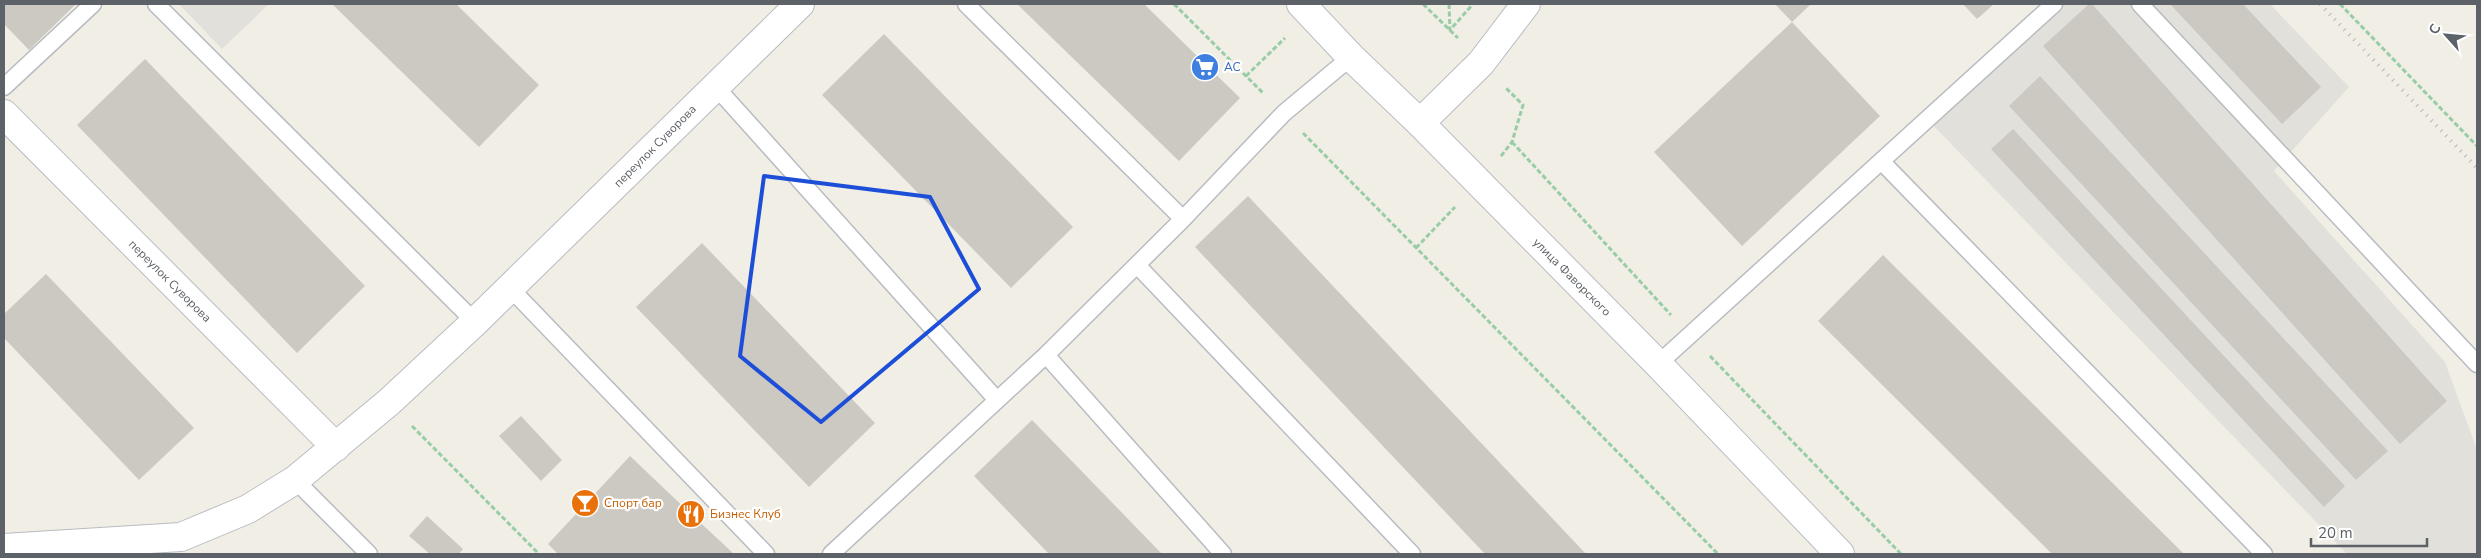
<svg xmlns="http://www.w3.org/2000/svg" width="2481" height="558" font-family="'Nunito Sans',sans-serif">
<rect width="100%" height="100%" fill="#f1eee6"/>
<path fill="#e2e0da" d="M 179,4 L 269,4 L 222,49 Z
M 2054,4 L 2270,4 L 2349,87 L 2274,171 L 2445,362 L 2477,450 L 2477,554 L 2347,554 L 1927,119 Z"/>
<path fill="#ccc9c3" d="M 4,4 L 76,4 L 29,50 L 4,24 Z
M 332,4 L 456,4 L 539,85 L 479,147 Z
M 1017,4 L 1144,4 L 1240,98 L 1179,161 Z
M 1775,4 L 1811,4 L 1792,22 Z
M 1963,4 L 1994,4 L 1977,19 Z
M 2089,4 L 2092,4 L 2447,401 L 2400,444 L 2043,46 Z
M 2170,4 L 2243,4 L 2321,87 L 2282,124 Z
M 1792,22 L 1880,116 L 1742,246 L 1654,152 Z
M 884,34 L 1073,227 L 1011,288 L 822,95 Z
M 145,59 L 365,286 L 297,353 L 77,125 Z
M 2040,76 L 2388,451 L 2356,480 L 2009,106 Z
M 2013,129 L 2345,486 L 2324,507 L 1991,149 Z
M 1248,196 L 1586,554 L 1485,554 L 1195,247 Z
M 702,243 L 875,423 L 809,487 L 636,307 Z
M 1883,255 L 2184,554 L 2052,554 L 1818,321 Z
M 46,274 L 194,428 L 139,480 L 4,338 L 4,314 Z
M 521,416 L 562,460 L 541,481 L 499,436 Z
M 1032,420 L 1162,554 L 1049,554 L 974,476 Z
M 630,456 L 691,514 L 734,554 L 558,554 L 548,544 Z
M 427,516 L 463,549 L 459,554 L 430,554 L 409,536 Z"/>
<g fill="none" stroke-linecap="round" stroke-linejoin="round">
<defs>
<path id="lane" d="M 156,4 L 475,322
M 966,4 L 1183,219
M 2140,4 L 2477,364
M 715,86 L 997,400
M 4,87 L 93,4
M 1881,161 L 2264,554
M 1137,265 L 1412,554
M 511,289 L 766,554
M 1046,355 L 1223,554
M 1658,364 L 2054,4
M 295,480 L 369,554
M 831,554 L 1046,355 L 1183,219 L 1284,113 L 1351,57"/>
<path id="street" d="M 4,114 L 336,447
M 1420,123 L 1481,63 L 1526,4
M 4,548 L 181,537 L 248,509 L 295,480 L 389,402 L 475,322 L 800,4"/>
<path id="secondary" d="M 1301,4 L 1351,57 L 1420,123 L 1658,364 L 1840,554"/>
</defs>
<use href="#lane" stroke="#b8bcc1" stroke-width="19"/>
<use href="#street" stroke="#b8bcc1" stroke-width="30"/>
<use href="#secondary" stroke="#b9bdc3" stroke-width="30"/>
<path stroke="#98cda6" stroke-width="3" stroke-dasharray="5 2.5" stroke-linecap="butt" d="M 1174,4 L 1263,93
M 1423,4 L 1458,38
M 1449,4 L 1450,30 L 1473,4
M 2340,4 L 2477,146
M 1246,76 L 1285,38
M 1303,133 L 1718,554
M 1512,142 L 1671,315
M 1501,156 L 1512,142 L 1523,105 L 1506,88
M 1416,248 L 1455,207
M 1710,356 L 1901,554
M 412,426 L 539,554"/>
<use href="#lane" stroke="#fff" stroke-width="16"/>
<use href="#street" stroke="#fff" stroke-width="28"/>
<use href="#secondary" stroke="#fff" stroke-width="28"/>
<path stroke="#b5b6b7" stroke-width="4" stroke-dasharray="1 6" stroke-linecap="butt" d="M 2320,4 L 2477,168"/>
</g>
<path fill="none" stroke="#1d4ed8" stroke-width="4" stroke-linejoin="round" d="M 764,176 L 930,197 L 979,289 L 821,422 L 740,356 Z"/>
<defs>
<symbol id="supermarket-disc" viewBox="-11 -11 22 22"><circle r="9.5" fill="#3f7fe0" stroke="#fff"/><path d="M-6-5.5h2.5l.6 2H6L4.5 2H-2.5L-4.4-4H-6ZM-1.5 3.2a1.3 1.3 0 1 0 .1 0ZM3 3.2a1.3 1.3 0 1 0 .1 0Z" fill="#fff"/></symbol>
<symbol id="bar-disc" viewBox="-11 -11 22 22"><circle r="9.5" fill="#e8710a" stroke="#fff"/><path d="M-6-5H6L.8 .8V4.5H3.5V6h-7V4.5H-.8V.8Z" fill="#fff"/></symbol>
<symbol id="restaurant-disc" viewBox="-11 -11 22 22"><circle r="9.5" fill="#e8710a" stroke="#fff"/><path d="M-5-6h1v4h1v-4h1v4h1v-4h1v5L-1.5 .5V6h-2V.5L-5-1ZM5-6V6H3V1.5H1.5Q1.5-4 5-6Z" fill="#fff"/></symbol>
</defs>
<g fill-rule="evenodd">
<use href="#supermarket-disc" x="1189" y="51" width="32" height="32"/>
<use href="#bar-disc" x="569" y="487" width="32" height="32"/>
<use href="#restaurant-disc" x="675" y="498" width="32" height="32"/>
</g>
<g text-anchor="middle" stroke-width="4.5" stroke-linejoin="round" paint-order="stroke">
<g font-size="12" fill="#366cbe" stroke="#fff" text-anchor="start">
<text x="1224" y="71">АС</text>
</g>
<g font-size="12" fill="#5d6268" stroke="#fff">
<text transform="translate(655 146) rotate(-45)" y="4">переулок Суворова</text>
<text transform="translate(1572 277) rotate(45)" y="4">улица Фаворского</text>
<text transform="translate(170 281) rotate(45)" y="4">переулок Суворова</text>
</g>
<g font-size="12" fill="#c56008" stroke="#fff" text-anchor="start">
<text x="604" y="507">Спорт бар</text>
<text x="710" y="518">Бизнес Клуб</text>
</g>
</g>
<rect width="2481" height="558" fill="none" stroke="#5d6268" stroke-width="10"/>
<g transform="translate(2446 35) rotate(297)" stroke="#ffffff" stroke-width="4" paint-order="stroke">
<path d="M0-4L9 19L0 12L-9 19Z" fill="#5d6268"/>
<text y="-8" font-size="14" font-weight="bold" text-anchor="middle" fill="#5d6268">С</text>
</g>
<path d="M2311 538v8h116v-8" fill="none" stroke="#5d6268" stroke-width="2.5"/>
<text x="2318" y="538" font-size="15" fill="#5d6268" stroke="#ffffff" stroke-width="4" paint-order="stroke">20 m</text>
</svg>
